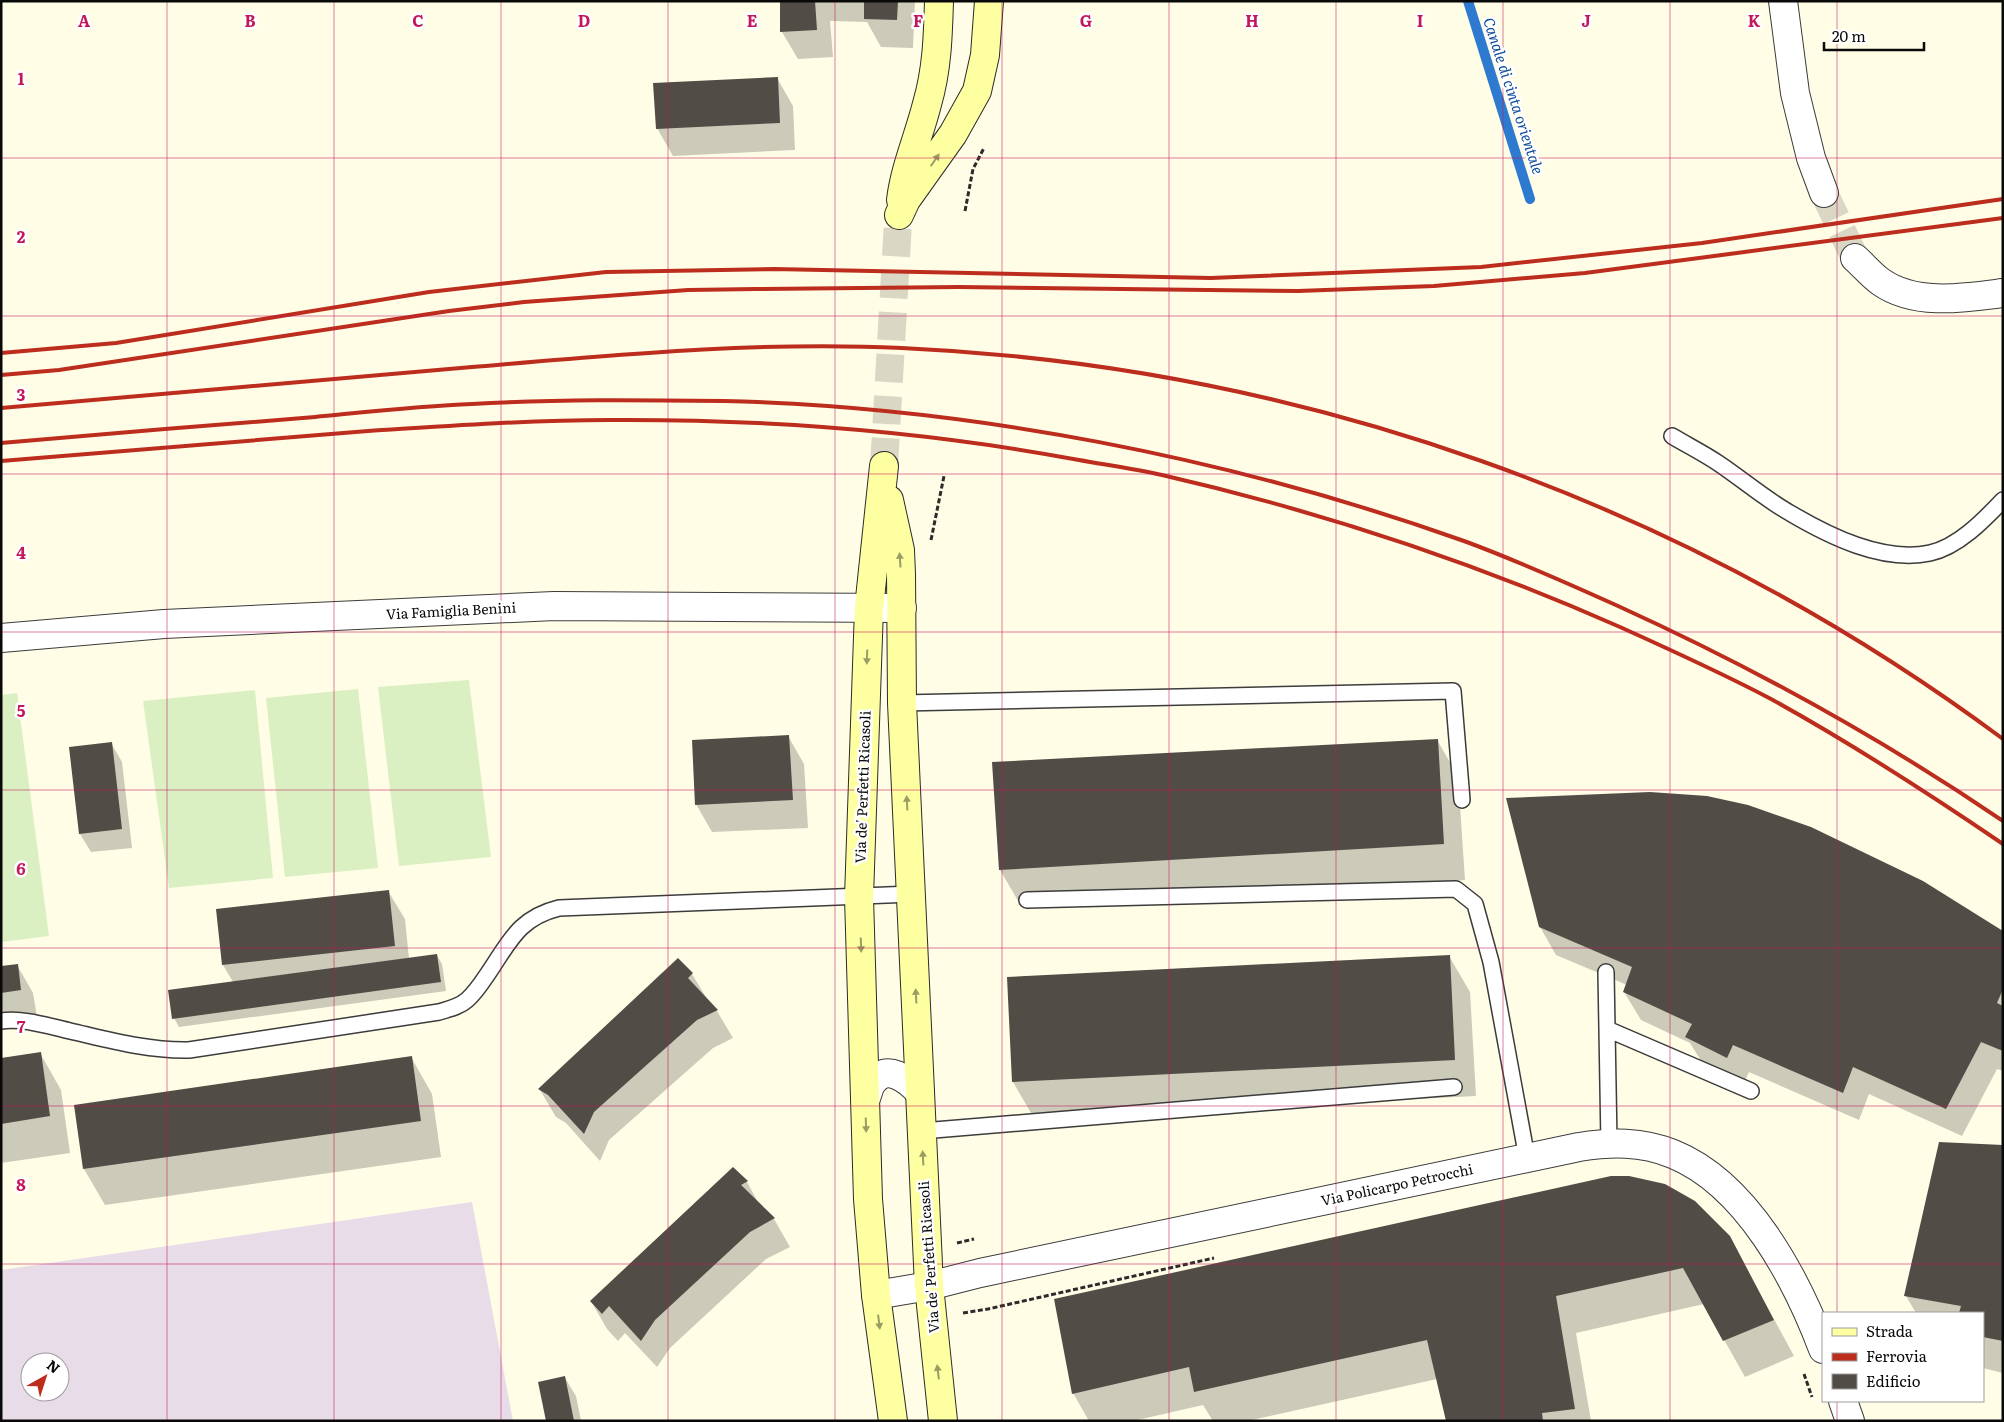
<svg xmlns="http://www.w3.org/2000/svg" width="2004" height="1422" font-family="Literata,serif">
<rect width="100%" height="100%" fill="#fffde6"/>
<path fill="#e9dce9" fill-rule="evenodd" d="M 472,1202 L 513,1421 L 1,1421 L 1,1270 ZM 30,1362 L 60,1362 L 60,1392 L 30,1392 Z"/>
<path fill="#daf0c2" d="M 469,680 L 491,857 L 399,866 L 378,687 Z
M 358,689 L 378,868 L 285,877 L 266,698 Z
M 255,690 L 273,878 L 169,888 L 143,701 Z
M 17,693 L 49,936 L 1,942 L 1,695 Z"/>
<path fill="#0003" d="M 781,1 L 915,1 L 913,48 L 881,47 L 867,22 L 830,21 L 833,57 L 798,59 L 782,32 Z
M 777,78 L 793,106 L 795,150 L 673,156 L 657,128 Z
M 788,736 L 804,764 L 808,828 L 712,832 L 696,804 Z
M 1437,740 L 1458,776 L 1465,880 L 1021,906 L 1000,870 Z
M 111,743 L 122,762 L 132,848 L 91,852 L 80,834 Z
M 388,891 L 405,919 L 409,959 L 437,955 L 442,964 L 446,991 L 179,1027 L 174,1018 L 233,982 L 223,965 Z
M 1540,927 L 2003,932 L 2003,1071 L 1997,1069 L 1962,1136 L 1869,1094 L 1859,1120 L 1749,1072 L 1743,1085 L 1703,1064 L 1690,1043 L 1641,1020 L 1624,992 L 1627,985 L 1556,955 Z
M 1449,956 L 1470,992 L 1476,1096 L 1034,1118 L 1013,1082 Z
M 17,965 L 33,993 L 37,1017 L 1,1023 L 1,967 Z
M 692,974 L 707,999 L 717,1011 L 733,1038 L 713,1048 L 609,1140 L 600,1161 L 566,1123 L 556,1117 L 540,1090 Z
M 40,1053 L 61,1090 L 70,1153 L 1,1163 L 1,1059 Z
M 411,1057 L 432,1094 L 441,1157 L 105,1205 L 84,1169 L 75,1106 Z
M 2003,1146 L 2003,1373 L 1983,1368 L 1983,1313 L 1916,1313 L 1906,1296 Z
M 733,1168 L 747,1182 L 760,1206 L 774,1219 L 790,1247 L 766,1259 L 670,1348 L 657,1367 L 625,1333 L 618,1341 L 607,1329 L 591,1301 Z
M 1729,1236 L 1794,1356 L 1745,1377 L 1704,1304 L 1576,1333 L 1591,1421 L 1447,1421 L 1437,1379 L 1247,1421 L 1213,1421 L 1203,1405 L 1133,1421 L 1089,1421 L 1073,1393 Z
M 565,1378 L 576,1396 L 581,1421 L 547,1421 Z"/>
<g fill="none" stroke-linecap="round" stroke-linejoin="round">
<path stroke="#2e7ad1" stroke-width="10" d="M 1468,1 L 1530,199"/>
</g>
<path fill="#524c46" d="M 780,1 L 815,1 L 817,30 L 780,32 Z
M 864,1 L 898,1 L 897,20 L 864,19 Z
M 778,77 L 780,123 L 656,129 L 653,83 Z
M 789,735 L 793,800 L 695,805 L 692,740 Z
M 1438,739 L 1444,844 L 999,870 L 992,762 Z
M 112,742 L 122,829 L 79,834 L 69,747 Z
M 1650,792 L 1707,796 L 1748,805 L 1811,827 L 1923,881 L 2003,931 L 2003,989 L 1997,1003 L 2003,1006 L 2003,1051 L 1981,1042 L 1946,1109 L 1853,1067 L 1843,1093 L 1733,1045 L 1727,1058 L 1685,1037 L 1692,1024 L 1623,992 L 1632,967 L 1539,927 L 1506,798 Z
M 389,890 L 395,946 L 222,965 L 216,909 Z
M 437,954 L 441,982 L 172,1019 L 168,990 Z
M 1450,955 L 1455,1060 L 1012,1082 L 1007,977 Z
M 678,958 L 693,973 L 688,978 L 718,1010 L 697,1020 L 594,1112 L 584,1134 L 548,1095 L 538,1089 Z
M 18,964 L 21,990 L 1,993 L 1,966 Z
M 41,1052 L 50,1116 L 1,1124 L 1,1058 Z
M 412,1056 L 421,1121 L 83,1169 L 74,1105 Z
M 1939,1142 L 2003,1145 L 2003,1341 L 1983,1337 L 1983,1313 L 1959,1313 L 1961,1306 L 1904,1296 Z
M 733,1167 L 748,1181 L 741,1185 L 775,1218 L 750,1232 L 655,1320 L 641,1341 L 609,1306 L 602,1314 L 590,1301 Z
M 1611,1176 L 1629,1176 L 1665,1184 L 1695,1201 L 1730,1236 L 1774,1320 L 1723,1341 L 1683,1268 L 1556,1296 L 1575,1409 L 1542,1413 L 1543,1421 L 1446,1421 L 1427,1340 L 1194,1392 L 1189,1367 L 1072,1394 L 1054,1299 Z
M 565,1376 L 574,1421 L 546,1421 L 538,1382 Z"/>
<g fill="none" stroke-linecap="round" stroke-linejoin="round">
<path stroke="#dad8c5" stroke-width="28" stroke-dasharray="28 14" stroke-linecap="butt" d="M 1824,193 L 1855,258"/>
<path stroke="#dad8c5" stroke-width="28" stroke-dasharray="28 14" stroke-linecap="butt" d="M 884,466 L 898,222"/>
<defs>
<path id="service" d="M 1672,436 C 1687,445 1703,453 1718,463 C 1742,479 1765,499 1790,513 C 1829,536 1883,563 1930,553 C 1958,547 1984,520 2003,500
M 902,703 L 1453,691 L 1462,800
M 1027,900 L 1456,889 L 1475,904 L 1491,962 L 1527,1158
M 1606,972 L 1609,1143
M 1,1021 C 25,1018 48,1026 70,1031 C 109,1040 148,1051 189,1050 L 439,1012 C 449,1009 459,1007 467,1000 C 475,993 481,984 487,975 C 509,943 518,918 559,908 L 912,894
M 1607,1029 L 1751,1091
M 922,1131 L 1454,1087"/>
<path id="minor" d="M 1783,1 L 1795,93 L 1811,158 L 1824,193
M 1855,258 C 1864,266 1872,276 1881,282 C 1915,306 1964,298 2003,293
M 1,638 L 164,624 L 554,606 L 902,608
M 866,1098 C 868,1093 869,1087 872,1083 C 886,1062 909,1080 920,1093
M 876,1295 L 929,1286 L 980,1273 L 1579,1147 C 1611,1142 1641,1141 1673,1154 C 1747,1184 1796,1278 1823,1349
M 1843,1401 L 1850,1421"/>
<path id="secondary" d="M 901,200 C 905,167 919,136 927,104 C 937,70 938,36 939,1
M 899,215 L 906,200 L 953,134 L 977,91 L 985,55 L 989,1
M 884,466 L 869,608 L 859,897 L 868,1199 L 876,1295 L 893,1421
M 889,500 L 900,550 L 901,574 L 902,703 L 929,1286 L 943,1421"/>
</defs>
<use href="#service" stroke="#3c3c3c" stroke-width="18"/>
<use href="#minor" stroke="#3c3c3c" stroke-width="30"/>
<use href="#secondary" stroke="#2b2b2b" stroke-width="30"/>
<path stroke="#2b2b2b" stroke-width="3" stroke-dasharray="5 2.5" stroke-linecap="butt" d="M 965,211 L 973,169 L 984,148
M 931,540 L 944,476
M 957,1243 L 974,1239
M 963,1313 L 988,1309 L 1214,1258
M 1804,1374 L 1812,1397"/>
<use href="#service" stroke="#fff" stroke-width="15"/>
<use href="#minor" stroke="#fff" stroke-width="28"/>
<use href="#secondary" stroke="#fdffa1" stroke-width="28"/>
<path stroke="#bc2d1e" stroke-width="4" d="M 1,353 L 116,343 L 429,292 L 606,272 L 774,269 L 1211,278 L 1481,267 L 1702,243 L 2003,199
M 1,375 L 59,370 L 449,311 L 524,302 L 688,290 L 756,289 L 959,287 L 1298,291 L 1434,286 L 1585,273 L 2003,218
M 1,408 C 158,394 315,381 472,367 C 614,355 759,341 902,348 C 1299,366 1683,501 2003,739
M 1,443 C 106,434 210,425 315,417 C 367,412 420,406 472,404 C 556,399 640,400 724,401 C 971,407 1231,458 1464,541 C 1516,560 1567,583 1618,606 C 1752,667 1881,738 2003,821
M 1,461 C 123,451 245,440 368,431 C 448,426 528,420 609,420 C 767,419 924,431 1079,460 C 1107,465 1135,469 1162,475 C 1319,511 1473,562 1620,627 C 1671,650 1722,673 1771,699 C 1851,743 1928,793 2003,844"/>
</g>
<defs><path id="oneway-solid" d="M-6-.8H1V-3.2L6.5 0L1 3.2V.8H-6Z" transform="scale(1.25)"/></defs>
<g fill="#9b9d64">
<use href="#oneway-solid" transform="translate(935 160) rotate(-55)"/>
<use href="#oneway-solid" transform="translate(900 560) rotate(-94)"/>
<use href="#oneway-solid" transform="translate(867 657) rotate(92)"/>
<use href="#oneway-solid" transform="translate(907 803) rotate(-93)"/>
<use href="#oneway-solid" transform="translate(861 945) rotate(88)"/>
<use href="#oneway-solid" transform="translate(916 996) rotate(-93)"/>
<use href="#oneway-solid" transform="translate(866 1125) rotate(88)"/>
<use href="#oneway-solid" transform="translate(923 1158) rotate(-93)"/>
<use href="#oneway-solid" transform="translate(879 1322) rotate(83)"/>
<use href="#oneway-solid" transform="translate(938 1372) rotate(-97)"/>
</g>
<path fill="none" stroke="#c2185b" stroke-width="1" stroke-opacity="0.55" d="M 167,1 L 167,1421M 334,1 L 334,1421M 501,1 L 501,1421M 668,1 L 668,1421M 835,1 L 835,1421M 1002,1 L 1002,1421M 1169,1 L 1169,1421M 1336,1 L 1336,1421M 1503,1 L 1503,1421M 1670,1 L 1670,1421M 1837,1 L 1837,1313M 1,158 L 2003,158M 1,316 L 2003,316M 1,474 L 2003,474M 1,632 L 2003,632M 1,790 L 2003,790M 1,948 L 2003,948M 1,1106 L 2003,1106M 1,1264 L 2003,1264M 1837,1401 L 1837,1421"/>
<g text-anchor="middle" stroke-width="5" stroke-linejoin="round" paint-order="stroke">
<g font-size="14" fill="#090909" stroke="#fff">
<text transform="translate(451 611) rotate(-3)" y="5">Via Famiglia Benini</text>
<text transform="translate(863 787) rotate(-88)" y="5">Via de' Perfetti Ricasoli</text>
<text transform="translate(1397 1185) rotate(-12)" y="5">Via Policarpo Petrocchi</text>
<text transform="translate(929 1257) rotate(-94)" y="5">Via de' Perfetti Ricasoli</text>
</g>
<g font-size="15" font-style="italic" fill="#114d9d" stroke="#fff">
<text transform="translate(1513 96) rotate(72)" y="5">Canale di cinta orientale</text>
</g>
</g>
<g font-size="16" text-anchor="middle" font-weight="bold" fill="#c2185b" stroke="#fff" stroke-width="5" stroke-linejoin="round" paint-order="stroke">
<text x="84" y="27">A</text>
<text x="250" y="27">B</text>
<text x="418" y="27">C</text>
<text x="584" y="27">D</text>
<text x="752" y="27">E</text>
<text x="918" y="27">F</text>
<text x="1086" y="27">G</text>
<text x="1252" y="27">H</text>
<text x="1420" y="27">I</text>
<text x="1586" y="27">J</text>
<text x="1754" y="27">K</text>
<text x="21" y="85">1</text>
<text x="21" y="243">2</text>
<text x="21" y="401">3</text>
<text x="21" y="559">4</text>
<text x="21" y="717">5</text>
<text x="21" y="875">6</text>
<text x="21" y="1033">7</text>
<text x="21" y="1191">8</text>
</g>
<rect width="2004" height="1422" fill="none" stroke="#090909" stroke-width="5"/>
<rect x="1822" y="1312" width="162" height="90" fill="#ffffff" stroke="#9d9d9d"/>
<rect x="1832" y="1328" width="25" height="8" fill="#fdffa1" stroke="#9d9d9d"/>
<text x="1866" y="1337" font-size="15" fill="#090909">Strada</text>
<rect x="1832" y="1353" width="25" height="8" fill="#bc2d1e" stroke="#9d9d9d"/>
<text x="1866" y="1362" font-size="15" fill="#090909">Ferrovia</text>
<rect x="1832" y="1374" width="25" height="15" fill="#524c46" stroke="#9d9d9d"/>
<text x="1866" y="1387" font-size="15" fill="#090909">Edificio</text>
<g transform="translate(45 1377) rotate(39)"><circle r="24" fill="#ffffff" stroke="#9d9d9d"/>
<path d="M0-4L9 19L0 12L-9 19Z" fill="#bc2d1e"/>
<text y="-8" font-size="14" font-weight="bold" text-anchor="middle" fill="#090909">N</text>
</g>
<path d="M1824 42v8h100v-8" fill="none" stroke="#090909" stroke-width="2.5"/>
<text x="1832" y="42" font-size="15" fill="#090909" stroke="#ffffff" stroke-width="4" paint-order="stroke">20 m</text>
</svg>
